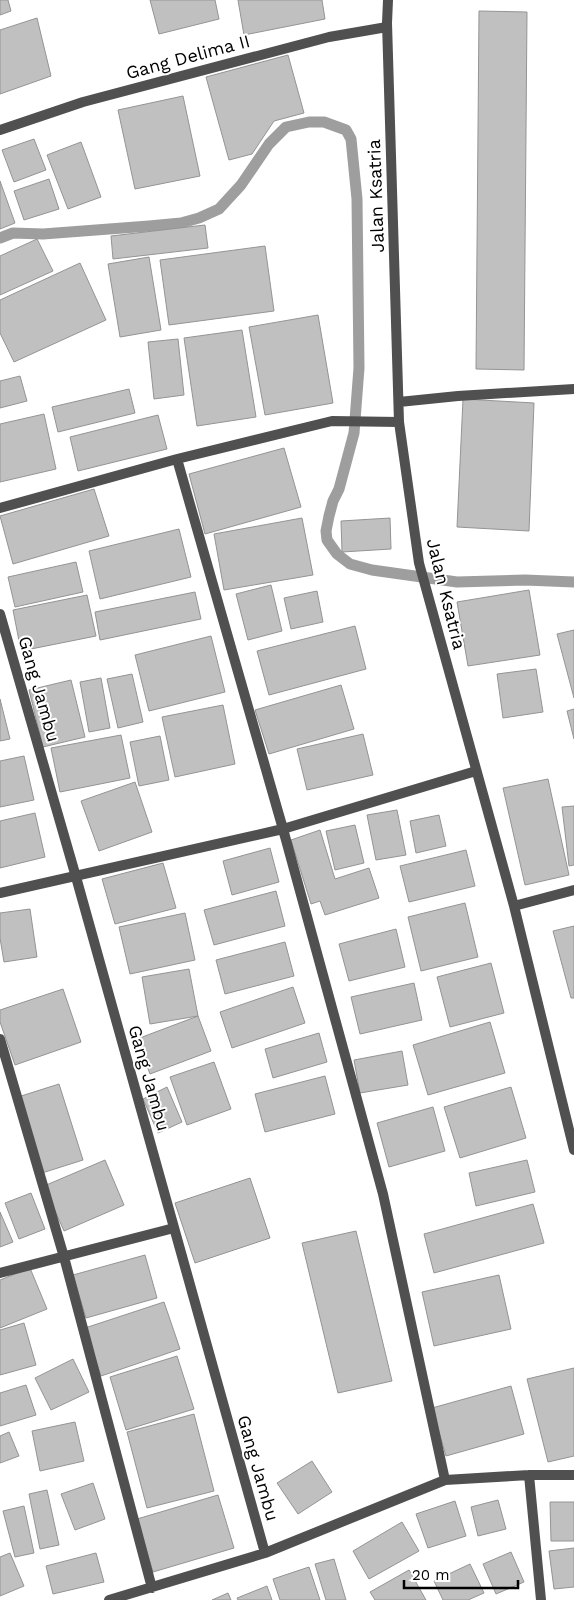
<svg xmlns="http://www.w3.org/2000/svg" width="574" height="1600" font-family="'Work Sans',sans-serif">
<rect width="100%" height="100%" fill="#fff"/>
<g fill="none" stroke-linecap="round" stroke-linejoin="round">
<path stroke="#9e9e9e" stroke-width="11" d="M 0,238 L 13,233 L 43,234 L 149,226 L 181,223 L 199,218 L 219,209 L 241,185 L 269,144 L 286,127 L 309,122 L 324,122 L 346,130 L 351,139 L 357,199 L 359,368 L 354,433 L 339,489 L 333,501 L 329,516 L 326,531 L 327,540 L 337,554 L 350,564 L 372,570 L 457,582 L 525,580 L 574,582"/>
</g>
<path fill="#c0c0c0" stroke="#949494" d="M 0,0 L 8,0 L 11,11 L 0,15 Z
M 150,0 L 215,0 L 219,19 L 159,34 Z
M 238,0 L 322,0 L 325,19 L 244,35 Z
M 479,11 L 527,12 L 524,370 L 476,369 Z
M 37,18 L 51,76 L 0,94 L 0,30 Z
M 288,55 L 304,113 L 274,121 L 252,154 L 229,160 L 206,77 Z
M 183,96 L 200,176 L 135,189 L 118,110 Z
M 34,139 L 46,170 L 14,182 L 2,150 Z
M 81,142 L 101,197 L 68,209 L 47,155 Z
M 49,179 L 59,209 L 24,220 L 14,191 Z
M 0,181 L 15,223 L 0,229 Z
M 205,225 L 208,248 L 113,259 L 111,236 Z
M 37,239 L 53,271 L 0,295 L 0,256 Z
M 265,246 L 274,311 L 169,325 L 160,260 Z
M 149,257 L 161,330 L 120,337 L 108,264 Z
M 80,263 L 106,320 L 14,362 L 0,333 L 0,300 Z
M 318,315 L 333,403 L 265,415 L 249,327 Z
M 242,330 L 256,417 L 197,426 L 184,338 Z
M 178,339 L 184,395 L 154,399 L 148,342 Z
M 20,376 L 27,401 L 0,408 L 0,381 Z
M 129,389 L 135,413 L 58,432 L 52,407 Z
M 463,399 L 534,403 L 529,531 L 457,527 Z
M 44,414 L 56,469 L 0,482 L 0,424 Z
M 158,415 L 167,449 L 78,471 L 70,437 Z
M 284,448 L 301,507 L 205,534 L 189,474 Z
M 94,489 L 109,536 L 13,564 L 0,516 Z
M 302,518 L 313,575 L 224,590 L 214,534 Z
M 390,518 L 391,549 L 342,552 L 341,521 Z
M 179,529 L 191,577 L 100,599 L 89,551 Z
M 76,562 L 83,592 L 15,607 L 8,577 Z
M 271,585 L 282,631 L 248,640 L 236,594 Z
M 529,590 L 540,655 L 468,666 L 457,602 Z
M 317,591 L 323,622 L 291,629 L 284,598 Z
M 195,592 L 201,619 L 100,640 L 95,612 Z
M 87,595 L 96,636 L 21,651 L 13,610 Z
M 355,626 L 366,669 L 269,695 L 257,651 Z
M 574,630 L 574,698 L 557,634 Z
M 211,636 L 225,692 L 149,711 L 135,655 Z
M 536,669 L 543,712 L 503,718 L 497,674 Z
M 132,674 L 143,722 L 118,728 L 107,679 Z
M 101,678 L 110,728 L 89,732 L 80,682 Z
M 71,680 L 85,737 L 43,747 L 29,690 Z
M 341,685 L 354,729 L 269,754 L 255,710 Z
M 0,699 L 10,739 L 0,741 Z
M 223,705 L 235,764 L 175,777 L 162,717 Z
M 574,709 L 574,739 L 567,711 Z
M 363,734 L 373,775 L 307,790 L 297,749 Z
M 121,735 L 130,778 L 60,792 L 51,748 Z
M 160,736 L 169,780 L 139,786 L 130,742 Z
M 24,756 L 34,800 L 0,807 L 0,761 Z
M 548,779 L 569,875 L 525,885 L 503,788 Z
M 135,782 L 152,832 L 99,851 L 81,801 Z
M 574,806 L 574,865 L 569,866 L 562,807 Z
M 397,810 L 406,855 L 376,860 L 367,815 Z
M 35,813 L 45,857 L 0,868 L 0,821 Z
M 439,815 L 446,846 L 416,853 L 410,821 Z
M 355,825 L 364,863 L 335,870 L 326,831 Z
M 320,830 L 335,879 L 369,868 L 379,898 L 325,915 L 320,901 L 311,904 L 291,840 Z
M 270,848 L 279,882 L 232,895 L 223,861 Z
M 466,850 L 475,886 L 409,902 L 400,866 Z
M 163,863 L 176,908 L 115,924 L 102,879 Z
M 276,891 L 285,926 L 214,945 L 204,910 Z
M 465,903 L 478,957 L 421,971 L 408,917 Z
M 30,909 L 37,957 L 4,962 L 0,938 L 0,913 Z
M 185,913 L 195,960 L 130,974 L 119,927 Z
M 574,926 L 574,998 L 571,998 L 553,931 Z
M 396,929 L 405,967 L 349,981 L 339,944 Z
M 285,942 L 294,976 L 225,994 L 216,960 Z
M 491,963 L 504,1013 L 450,1027 L 437,977 Z
M 189,969 L 198,1016 L 150,1024 L 142,977 Z
M 414,983 L 422,1020 L 360,1034 L 351,997 Z
M 293,987 L 305,1023 L 232,1048 L 220,1012 Z
M 63,989 L 81,1042 L 15,1065 L 0,1022 L 0,1010 Z
M 198,1016 L 211,1051 L 150,1074 L 137,1039 Z
M 490,1022 L 505,1073 L 428,1095 L 413,1045 Z
M 319,1033 L 327,1062 L 273,1078 L 265,1049 Z
M 402,1051 L 408,1085 L 360,1093 L 354,1060 Z
M 214,1062 L 231,1109 L 187,1125 L 170,1077 Z
M 325,1076 L 335,1114 L 265,1132 L 255,1094 Z
M 59,1084 L 83,1160 L 42,1173 L 18,1097 Z
M 167,1087 L 182,1122 L 158,1133 L 143,1099 Z
M 511,1087 L 526,1138 L 460,1158 L 444,1107 Z
M 433,1107 L 445,1151 L 389,1167 L 377,1123 Z
M 105,1160 L 124,1205 L 64,1231 L 44,1186 Z
M 527,1160 L 535,1192 L 476,1206 L 469,1173 Z
M 250,1178 L 270,1238 L 195,1263 L 175,1203 Z
M 31,1193 L 45,1229 L 19,1239 L 5,1203 Z
M 533,1204 L 544,1243 L 434,1273 L 424,1234 Z
M 0,1212 L 13,1242 L 0,1247 Z
M 356,1231 L 392,1381 L 338,1393 L 302,1243 Z
M 145,1255 L 157,1298 L 86,1318 L 73,1275 Z
M 30,1268 L 47,1309 L 0,1328 L 0,1280 Z
M 499,1275 L 511,1329 L 434,1346 L 422,1292 Z
M 164,1302 L 180,1349 L 101,1376 L 85,1328 Z
M 24,1323 L 36,1365 L 0,1375 L 0,1330 Z
M 177,1356 L 194,1409 L 126,1430 L 110,1377 Z
M 73,1359 L 89,1392 L 51,1410 L 35,1378 Z
M 574,1368 L 574,1456 L 548,1462 L 527,1379 Z
M 26,1385 L 36,1415 L 0,1426 L 0,1393 Z
M 511,1386 L 524,1434 L 446,1456 L 432,1408 Z
M 194,1414 L 214,1491 L 147,1508 L 127,1432 Z
M 75,1422 L 84,1461 L 40,1471 L 32,1431 Z
M 9,1432 L 19,1456 L 0,1463 L 0,1436 Z
M 312,1461 L 332,1492 L 298,1514 L 277,1483 Z
M 93,1483 L 105,1519 L 75,1530 L 61,1494 Z
M 47,1490 L 59,1545 L 40,1549 L 29,1494 Z
M 218,1495 L 234,1548 L 153,1572 L 137,1519 Z
M 498,1500 L 506,1529 L 478,1536 L 471,1507 Z
M 455,1501 L 466,1536 L 428,1548 L 416,1514 Z
M 550,1502 L 574,1502 L 574,1541 L 551,1541 Z
M 24,1506 L 34,1553 L 15,1557 L 3,1511 Z
M 402,1522 L 419,1551 L 369,1579 L 353,1551 Z
M 574,1548 L 574,1587 L 554,1589 L 549,1551 Z
M 511,1552 L 524,1582 L 496,1594 L 483,1564 Z
M 10,1553 L 24,1586 L 0,1596 L 0,1557 Z
M 96,1553 L 104,1582 L 53,1594 L 46,1566 Z
M 334,1559 L 346,1600 L 326,1600 L 315,1564 Z
M 470,1564 L 484,1593 L 468,1600 L 443,1600 L 434,1581 Z
M 309,1567 L 320,1600 L 280,1600 L 273,1579 Z
M 409,1570 L 426,1600 L 375,1600 L 370,1592 Z
M 267,1586 L 272,1600 L 238,1600 L 237,1598 Z
M 228,1593 L 231,1600 L 212,1600 Z"/>
<g fill="none" stroke-linecap="round" stroke-linejoin="round">
<path stroke="#505050" stroke-width="10" d="M 388,0 L 387,23 L 399,422 L 419,563 L 514,906 L 574,1150
M 0,130 L 83,102 L 329,37 L 387,27
M 399,402 L 458,396 L 574,389
M 177,459 L 283,829 L 383,1194 L 445,1480
M 0,508 L 177,459 L 332,421 L 399,422
M 0,614 L 76,877 L 265,1553
M 0,893 L 283,829 L 476,771
M 514,906 L 574,890
M 0,1039 L 64,1257 L 152,1588
M 0,1273 L 174,1228
M 529,1475 L 541,1600
M 109,1600 L 265,1553 L 445,1480 L 529,1475 L 574,1475"/>
</g>
<g text-anchor="middle" stroke-width="4" stroke-linejoin="round" paint-order="stroke">
<g font-size="18" fill="#000" stroke="#fff">
<text transform="translate(188 57) rotate(-15)" y="6">Gang Delima II</text>
<text transform="translate(376 196) rotate(-92)" y="6">Jalan Ksatria</text>
<text transform="translate(446 594) rotate(76)" y="6">Jalan Ksatria</text>
<text transform="translate(39 689) rotate(74)" y="6">Gang Jambu</text>
<text transform="translate(149 1078) rotate(74)" y="6">Gang Jambu</text>
<text transform="translate(258 1468) rotate(74)" y="6">Gang Jambu</text>
</g>
</g>
<path d="M404 1580v8h114v-8" fill="none" stroke="#000000" stroke-width="2.5"/>
<text x="412" y="1580" font-size="15" fill="#000000" stroke="#ffffff" stroke-width="4" paint-order="stroke">20 m</text>
</svg>
